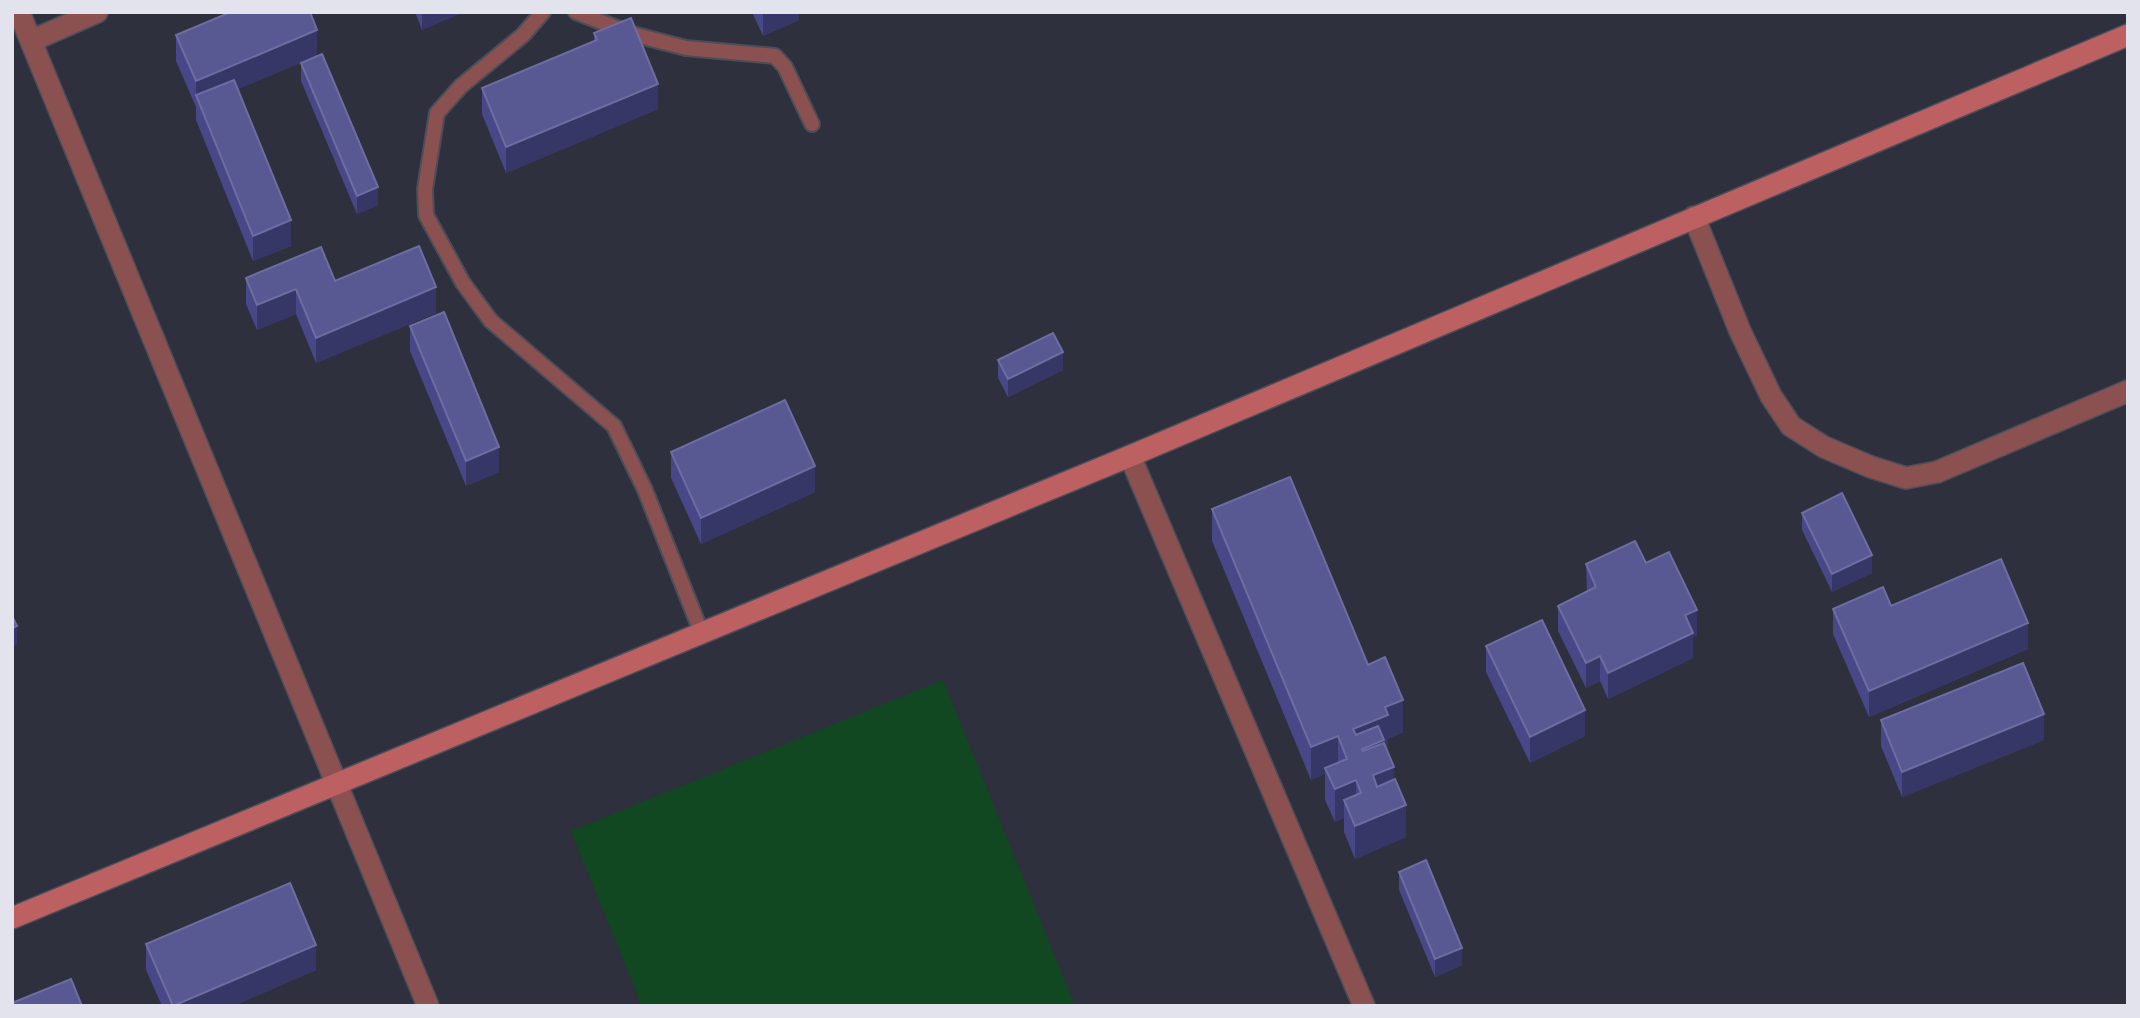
<svg xmlns="http://www.w3.org/2000/svg" width="2140" height="1018" font-family="'Source Sans 3',sans-serif">
<rect width="100%" height="100%" fill="#2e303d"/>
<path fill="#124821" d="M 943,680 L 1075,1006 L 642,1006 L 571,831 Z"/>
<g fill="none" stroke-linecap="round" stroke-linejoin="round">
<defs>
<path id="lane" d="M 543,12 L 523,35 L 461,86 L 437,113 L 425,189 L 426,215 L 463,283 L 491,321 L 614,426 L 645,490 L 702,634
M 576,12 L 632,34 L 686,48 L 775,56 L 785,67 L 812,124"/>
<path id="street" d="M 19,12 L 428,1006
M 31,41 L 97,12
M 1694,217 L 1740,331 L 1771,396 L 1791,426 L 1824,447 L 1871,467 L 1906,478 L 1937,472 L 2128,391
M 1130,456 L 1364,1006"/>
<path id="secondary" d="M 12,918 L 1130,456 L 2128,35"/>
</defs>
<use href="#lane" stroke="#4b4d59" stroke-width="18"/>
<use href="#street" stroke="#4b4d59" stroke-width="24"/>
<use href="#secondary" stroke="#4b4d59" stroke-width="24"/>
<use href="#lane" stroke="#8b5151" stroke-width="14"/>
<use href="#street" stroke="#8b5151" stroke-width="21"/>
<use href="#secondary" stroke="#bc6061" stroke-width="21"/>
</g>
<path fill="#484788" d="M 415,12 L 463,12 L 422,30 Z
M 752,12 L 799,12 L 799,20 L 763,36 Z
M 594,33 L 658,109 L 506,173 L 482,114 L 482,88 L 594,41 Z
M 176,35 L 317,56 L 238,89 L 291,246 L 253,261 L 196,120 L 196,107 L 176,61 Z
M 301,63 L 378,205 L 357,214 L 301,81 Z
M 246,278 L 335,281 L 436,313 L 316,363 L 296,314 L 257,330 L 246,304 Z
M 410,326 L 499,472 L 466,486 L 410,351 Z
M 998,360 L 1063,370 L 1008,397 L 998,378 Z
M 671,452 L 815,492 L 701,544 L 671,478 Z
M 1212,509 L 1368,665 L 1403,732 L 1388,739 L 1388,747 L 1386,748 L 1406,837 L 1355,859 L 1344,832 L 1344,818 L 1335,822 L 1325,800 L 1325,774 L 1311,780 L 1212,541 Z
M 1802,513 L 1872,573 L 1832,592 L 1802,530 Z
M 1646,563 L 1697,635 L 1693,637 L 1693,658 L 1608,699 L 1600,681 L 1586,688 L 1558,631 L 1558,606 L 1587,592 L 1586,564 Z
M 1891,606 L 2028,649 L 1869,717 L 1833,634 L 1833,609 Z
M 1486,646 L 1585,736 L 1530,763 L 1486,672 Z
M 1881,720 L 2044,740 L 1902,797 L 1881,746 Z
M 1399,872 L 1462,965 L 1435,977 L 1399,890 Z
M 146,944 L 316,970 L 233,1006 L 162,1006 L 146,970 Z"/>
<path fill="#363766" d="M 422,12 L 463,12 L 422,30 Z
M 763,12 L 799,12 L 799,20 L 763,36 Z
M 317,30 L 317,56 L 200,105 L 196,95 L 196,107 L 196,81 Z
M 658,84 L 658,109 L 506,173 L 506,147 Z
M 378,187 L 378,205 L 357,214 L 357,196 Z
M 291,220 L 291,246 L 253,261 L 253,236 Z
M 436,287 L 436,313 L 316,363 L 316,338 Z
M 296,289 L 296,314 L 257,330 L 257,305 Z
M 1063,352 L 1063,370 L 1008,397 L 1008,379 Z
M 499,447 L 499,472 L 466,486 L 466,461 Z
M 815,466 L 815,492 L 701,544 L 701,518 Z
M 1872,555 L 1872,573 L 1832,592 L 1832,574 Z
M 1697,610 L 1697,635 L 1693,637 L 1693,658 L 1608,699 L 1608,673 L 1685,615 Z
M 2028,623 L 2028,649 L 1869,717 L 1869,691 Z
M 17,626 L 17,644 L 12,646 L 12,628 Z
M 1600,656 L 1600,681 L 1586,688 L 1586,663 Z
M 1403,700 L 1403,732 L 1388,739 L 1388,747 L 1384,749 L 1394,767 L 1394,799 L 1373,808 L 1353,729 L 1385,707 Z
M 1585,710 L 1585,736 L 1530,763 L 1530,737 Z
M 2044,714 L 2044,740 L 1902,797 L 1902,772 Z
M 1338,736 L 1338,769 L 1325,768 L 1325,774 L 1311,780 L 1311,747 Z
M 1356,780 L 1356,813 L 1344,800 L 1344,818 L 1335,822 L 1335,789 Z
M 1406,805 L 1406,837 L 1355,859 L 1355,826 Z
M 316,945 L 316,970 L 233,1006 L 173,1006 Z
M 1462,948 L 1462,965 L 1435,977 L 1435,959 Z"/>
<path fill="#585893" stroke="#6e6da1" stroke-width="2" d="M 231,12 L 310,12 L 317,30 L 196,81 L 176,35 Z
M 631,18 L 658,84 L 506,147 L 482,88 L 597,40 L 594,33 Z
M 322,54 L 378,187 L 357,196 L 301,63 Z
M 234,80 L 291,220 L 253,236 L 196,95 Z
M 419,246 L 436,287 L 316,338 L 296,289 L 257,305 L 246,278 L 321,247 L 335,281 Z
M 444,312 L 499,447 L 466,461 L 410,326 Z
M 1053,333 L 1063,352 L 1008,379 L 998,360 Z
M 785,400 L 815,466 L 701,518 L 671,452 Z
M 1290,477 L 1368,665 L 1385,657 L 1403,700 L 1385,707 L 1388,715 L 1353,729 L 1356,735 L 1378,726 L 1384,740 L 1362,749 L 1363,751 L 1384,743 L 1394,767 L 1373,775 L 1377,787 L 1395,779 L 1406,805 L 1355,826 L 1344,800 L 1361,793 L 1356,780 L 1335,789 L 1325,768 L 1347,759 L 1338,736 L 1311,747 L 1212,509 Z
M 1842,493 L 1872,555 L 1832,574 L 1802,513 Z
M 1635,541 L 1646,563 L 1669,552 L 1697,610 L 1685,615 L 1693,633 L 1608,673 L 1600,656 L 1586,663 L 1558,606 L 1596,587 L 1586,564 Z
M 2001,559 L 2028,623 L 1869,691 L 1833,609 L 1883,587 L 1891,606 Z
M 12,616 L 17,626 L 12,628 Z
M 1542,620 L 1585,710 L 1530,737 L 1486,646 Z
M 2023,663 L 2044,714 L 1902,772 L 1881,720 Z
M 1426,860 L 1462,948 L 1435,959 L 1399,872 Z
M 290,883 L 316,945 L 173,1006 L 146,944 Z
M 71,979 L 82,1006 L 12,1006 L 12,1003 Z"/>
<rect width="2140" height="1018" fill="none" stroke="#e2e3ec" stroke-width="28"/>
</svg>
